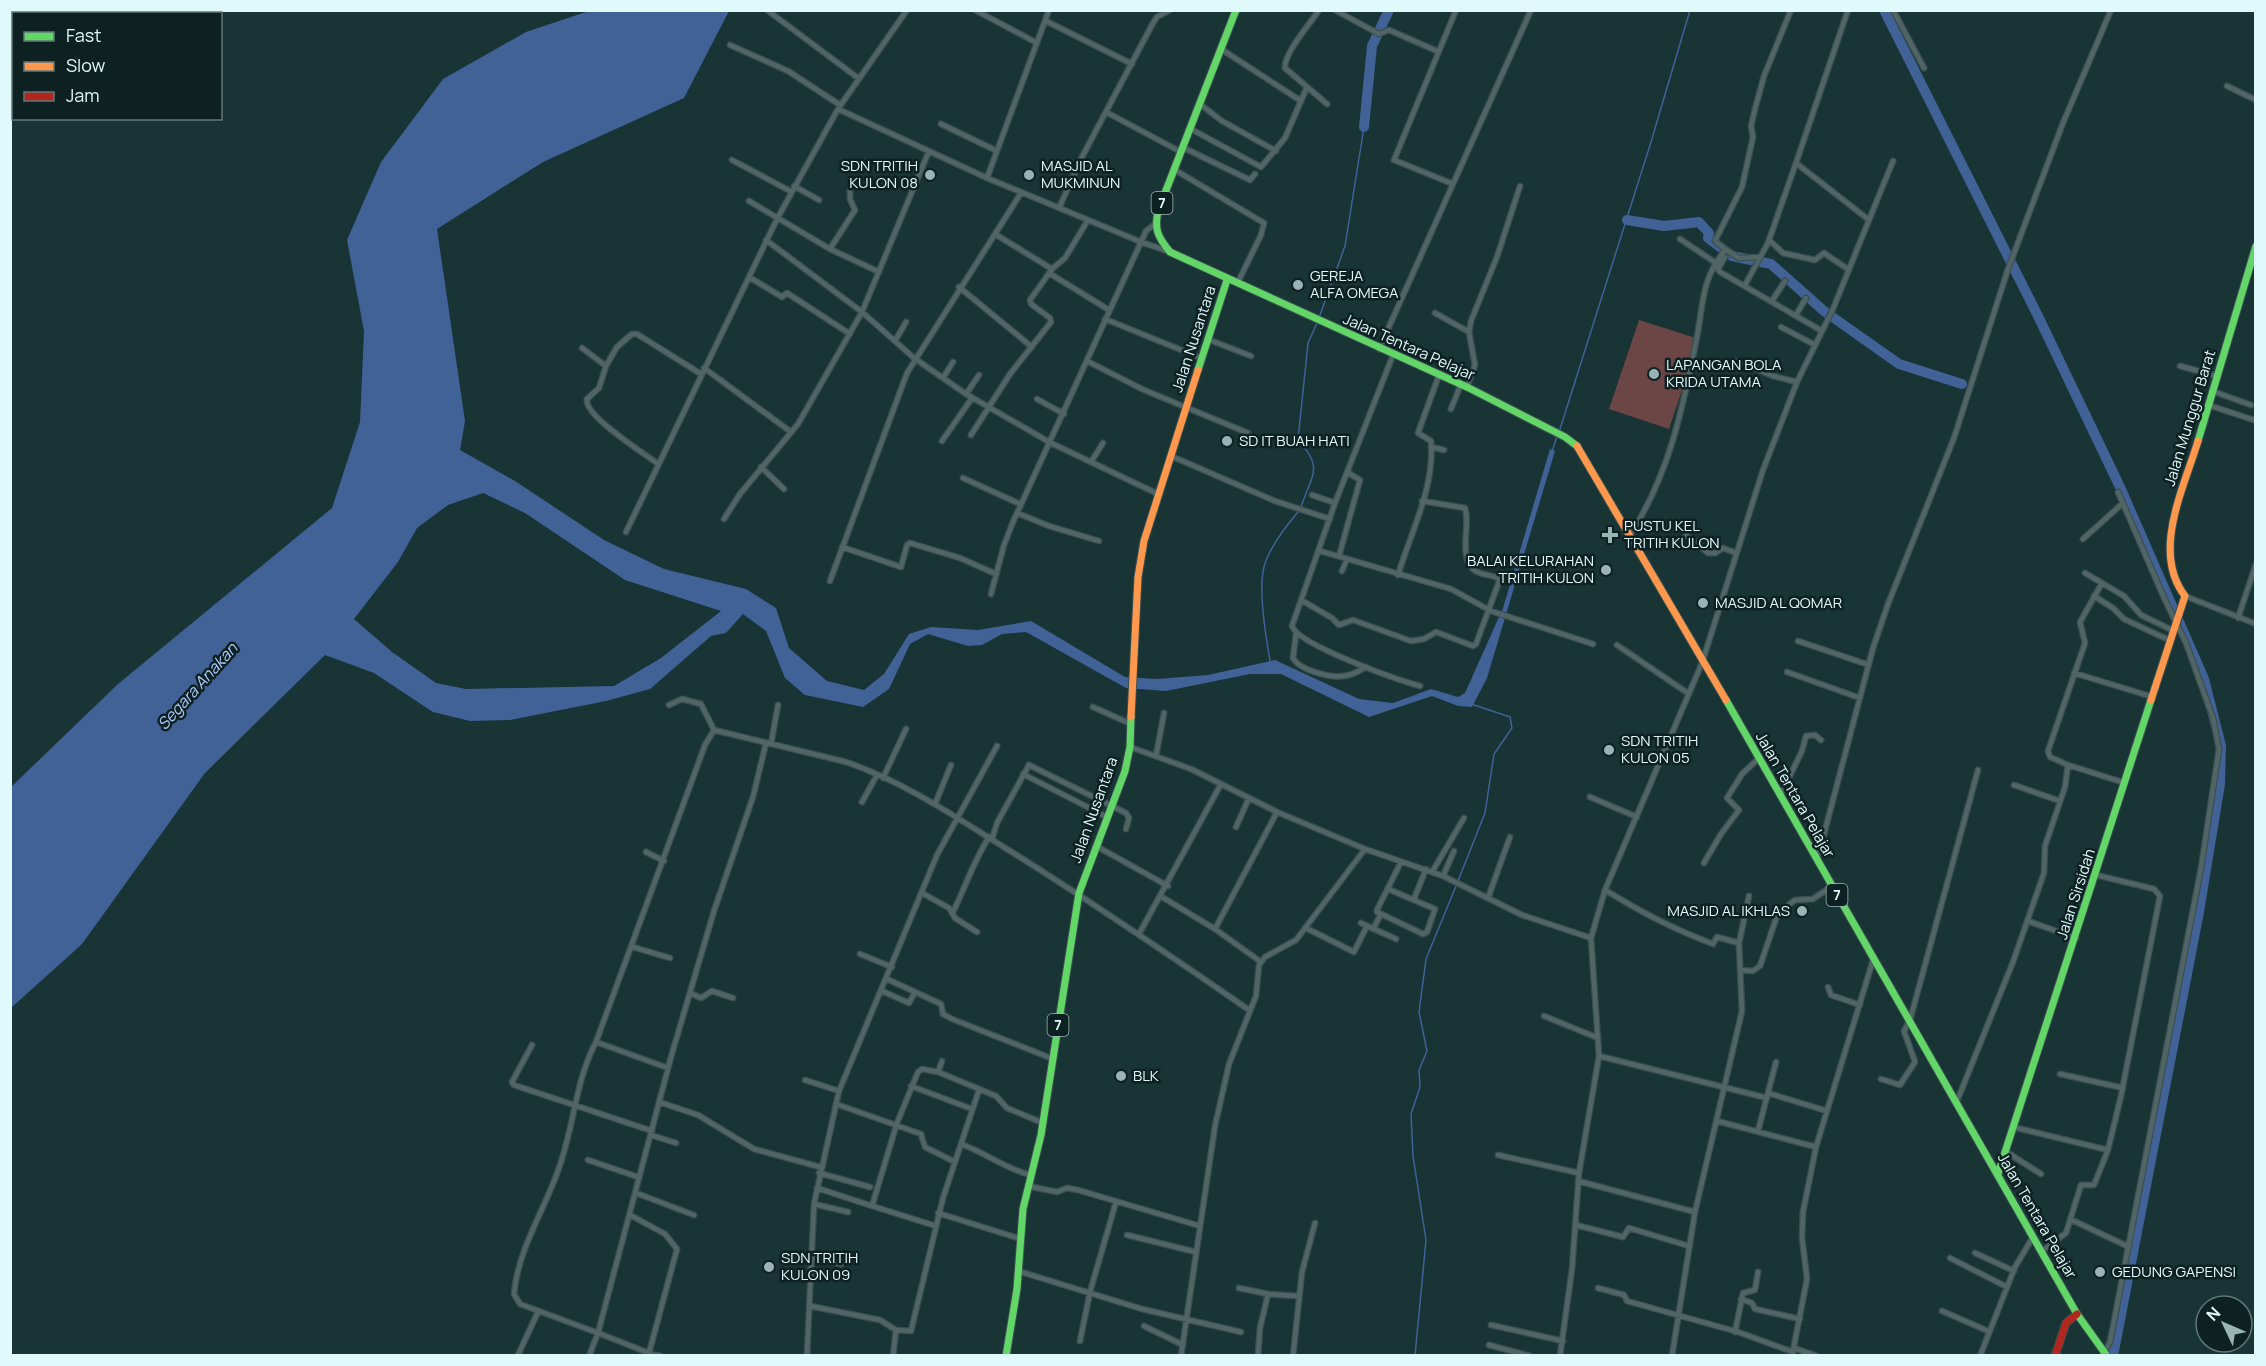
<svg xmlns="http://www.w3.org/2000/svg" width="2266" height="1366" font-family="Manrope,sans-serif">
<rect width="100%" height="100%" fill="#183435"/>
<path fill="#6c4545" d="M 1639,320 L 1699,339 L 1669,429 L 1609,409 Z"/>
<path fill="#416297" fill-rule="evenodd" d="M 589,11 L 729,11 L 684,98 L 543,162 L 437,229 L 465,421 L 460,450 L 515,481 L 604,540 L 664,569 L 746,589 L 776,608 L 789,648 L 827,681 L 864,690 L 884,674 L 909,634 L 931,627 L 978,630 L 1031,621 L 1125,677 L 1157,679 L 1208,675 L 1275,660 L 1359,699 L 1393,703 L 1431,689 L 1458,697 L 1465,693 L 1503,608 L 1550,449 L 1555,451 L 1487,678 L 1472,707 L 1458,706 L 1432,696 L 1369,717 L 1281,674 L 1250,674 L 1166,691 L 1126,688 L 1026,632 L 1002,634 L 982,645 L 968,646 L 928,634 L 910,644 L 889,689 L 863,707 L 805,695 L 785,678 L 766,631 L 743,614 L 726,633 L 711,636 L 650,689 L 606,701 L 510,720 L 470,721 L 433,712 L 374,673 L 325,655 L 205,773 L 82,944 L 11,1008 L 11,787 L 118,684 L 332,508 L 360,422 L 364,331 L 347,240 L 381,162 L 443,79 L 526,32 ZM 483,493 L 525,513 L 625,580 L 721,611 L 661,658 L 614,686 L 466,689 L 436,683 L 392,652 L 354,619 L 398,562 L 417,528 L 448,505 Z"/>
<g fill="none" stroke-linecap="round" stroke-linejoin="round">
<path stroke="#416297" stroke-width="1.5" d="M 1320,315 L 1345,246 L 1364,127
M 1560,429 L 1651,142 L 1690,10
M 1552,452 L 1557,436
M 1301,507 C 1312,474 1324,468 1298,440 L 1308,343 L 1317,323
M 1270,661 C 1266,637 1258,591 1264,567 C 1269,548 1286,526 1298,512
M 1458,881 L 1485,813 L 1494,754 L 1512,728 L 1510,717 L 1471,704
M 1415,1356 L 1426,1240 L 1413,1156 L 1411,1114 L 1420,1087 L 1419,1070 L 1427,1051 L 1419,1012 L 1426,959 L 1456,886"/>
<path stroke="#416297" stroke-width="10" d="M 1884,10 L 2038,316 L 2120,487 L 2204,679 L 2221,746 L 2220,784 L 2199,912 L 2113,1356
M 1364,127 L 1372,46 L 1389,10
M 1627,220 L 1664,226 L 1699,222 L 1709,233 L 1708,238 L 1732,256 L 1771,264 L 1824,311 L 1899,364 L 1962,384"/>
<defs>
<path id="street" d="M 767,10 L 858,78
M 975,10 L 1037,43
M 1319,10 C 1310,24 1284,53 1285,68 L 1327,104
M 1335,10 L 1379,34 L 1389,30 L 1437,51
M 1893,10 L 1924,68
M 1046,21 L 1132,64
M 730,45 L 788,71 L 840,105
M 1221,49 L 1301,101
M 2227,86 L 2256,100
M 1200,104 L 1222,121 L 1276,151
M 838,109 L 987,178 L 1141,242 L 1146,231 L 1155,224
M 1106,112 L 1181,152
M 941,124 L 997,151
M 1191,129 L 1261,167 L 1285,138 L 1307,87
M 1184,148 L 1250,180 L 1255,174
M 732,160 L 792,192
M 1175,170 L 1264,223 L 1261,235 L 1238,282
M 987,178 L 1049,10
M 1453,184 L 1394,160 L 1456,10
M 794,186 L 819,200
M 749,201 L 830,249 L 879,272
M 1059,208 L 1082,157 L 1153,23 L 1157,17 L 1170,10
M 1869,220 L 1893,161
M 995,234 L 1052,269
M 1680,239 L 1716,263 L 1725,249 L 1739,258 L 1760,257
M 766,240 L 862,312 L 914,358 L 966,394 L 1051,443 L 1158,494
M 1769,240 L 1783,253 L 1815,260 L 1824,253 L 1849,270
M 830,249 L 855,210 L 850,199 L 850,191
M 1725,249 L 1715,241 L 1742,187 L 1753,137 L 1751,126 L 1755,109 L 1764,76 L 1791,10
M 1725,257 L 1718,269 L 1720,272 L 1822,331
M 1049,273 L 1109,310
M 749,277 L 782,297 L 787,293 L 850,334
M 1745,285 L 1768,243 L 1796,163
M 959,287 L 1032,347
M 1772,301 L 1785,281
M 1435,313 L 1469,332
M 1796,315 L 1806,298
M 1105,319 L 1201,358
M 1781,327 L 1815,345
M 1207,339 L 1251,356
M 895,341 L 906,322
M 582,348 L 606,366
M 1379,349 L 1531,10
M 1393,355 L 1335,503 L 1292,626 C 1298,645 1398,680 1420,686
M 1087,361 L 1144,390 L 1248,433
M 1736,361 L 1773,376 L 1797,382
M 2180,366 L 2217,376
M 704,368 L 791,432
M 943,378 L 953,362
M 1467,387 L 1475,365 L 1469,332 L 1471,321 L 1497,257 L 1520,186
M 2212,391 L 2251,405
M 966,394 L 979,375
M 1037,399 L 1064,414
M 2208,405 L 2254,420
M 1451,409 L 1461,384
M 971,435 L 1010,374 L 1051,322 L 1050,318 L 1031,304 L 1030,300 L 1052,269 L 1065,258 L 1088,220
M 942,441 L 972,398
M 1431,447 L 1444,450
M 1171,456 L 1275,501 L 1330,519
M 1091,462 L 1103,443
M 658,464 C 644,453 584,416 587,399 L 599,388 L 606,366 L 617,347 L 632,334 L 637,334 L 701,374
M 761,467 L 784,489
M 963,478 L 1020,504
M 1312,495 L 1335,503
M 1017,513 L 1049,526 L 1099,541
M 724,519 L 740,494 L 798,424 L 862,312 L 929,151
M 626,532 L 777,219 L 838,109 L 907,10
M 1630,535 C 1669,475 1682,411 1696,342 C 1702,315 1701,287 1716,263
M 1686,535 L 1708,553 L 1715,553 L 1723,548 L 1736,553
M 2083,539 L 2123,503
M 842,547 L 901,567 L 907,545 L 910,543 L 960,558 L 996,574
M 1320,551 L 1451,589 L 1491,611 L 1593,644
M 1339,556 L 1360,480 L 1347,472
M 1342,571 L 1347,559
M 2085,573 L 2124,596 L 2141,615 L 2174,631
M 1398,575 C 1411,532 1435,487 1431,441 L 1418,433 L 1439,375
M 830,581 L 907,373 L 1021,193
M 991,594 L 1004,545 L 1013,522 L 1141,242 L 1167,251
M 2094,596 L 2113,608 L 2124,619 L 2171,641
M 2185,596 L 2256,624
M 1301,600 L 1332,618 L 1339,625 L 1353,620 L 1411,641 L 1424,639 L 1436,632 L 1473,646 L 1476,644 L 1500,579 C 1492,574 1479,576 1473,569 C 1458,554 1471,525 1465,508 L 1422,501
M 2238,618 L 2256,564
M 1296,634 L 1293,658 C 1299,670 1330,678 1343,676 C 1351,676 1359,671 1366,667
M 1798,641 L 1869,665
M 1617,645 L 1689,694
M 1787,672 L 1860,698
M 2074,673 L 2153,697
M 669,705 L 682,699 L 701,704 L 714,730
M 1093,707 L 1131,724
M 771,744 L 778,705
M 1130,747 L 1191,769 L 1277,812 L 1365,849 L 1443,876 L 1522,915 L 1591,938
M 1156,756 L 1164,713
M 2068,765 L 2125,783
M 1023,774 L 1107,817
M 883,778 L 906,729
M 2014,785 L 2060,801
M 1781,794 L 1802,751 L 1806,736 L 1815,735 L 1821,740
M 1590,797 L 1637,817
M 862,802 L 877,775
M 935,804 L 951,765
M 1236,827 L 1249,798
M 992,839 L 997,823 L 1029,765 L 1126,813 L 1129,818 L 1126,829
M 1096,846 L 1168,886
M 646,852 L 664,861
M 1818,857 L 1873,648 L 1888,604 L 1954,438 L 2008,269 L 2063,123 L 2111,10
M 1704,863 L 1721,834 L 1739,810 L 1727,798 L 1742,774 L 1758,759
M 1432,872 L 1464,818
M 1443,876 L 1454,851
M 1388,889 L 1435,909 L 1427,932 L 1423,934 L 1377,912 L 1377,910 L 1401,862
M 1605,890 C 1643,913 1671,928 1713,944 L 1717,937 L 1739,943
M 922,893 L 949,908 L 955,918 L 977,932
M 1162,897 L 1215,929 L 1261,962
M 1488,898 L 1510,837
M 1414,899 L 1426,869
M 953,912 C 966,886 973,862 989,837
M 2028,921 L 2076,938
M 1361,923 L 1396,939
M 1306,928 L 1354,952 L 1367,926
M 1215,929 L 1277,812
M 1373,929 L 1381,914
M 1139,934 L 1221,784
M 633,947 L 670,958
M 860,954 L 892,967
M 1740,970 L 1753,971 L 1760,966 L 1778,913 L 1795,900 L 1813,899 L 1832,886
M 887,979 L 941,1004 L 943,1014 L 952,1019 L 1053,1059
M 1828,987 L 1831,995 L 1860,1005
M 882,991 L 909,1003 L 915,992
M 690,993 L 701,998 L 712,991 L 733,998
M 1544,1016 L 1598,1038
M 532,1045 L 512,1082 L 514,1085 L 652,1131
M 1599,1056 L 1767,1098
M 668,1068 L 596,1042 L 705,745 L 714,730 L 846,762 C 902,781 953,815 1002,846 C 1086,898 1168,954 1249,1010
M 938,1072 L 996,1096 L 1007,1108 L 1043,1123
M 2060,1074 L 2123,1088
M 1881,1079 L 1900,1085 L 1915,1062 L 1904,1031 L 1910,1020 L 1978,770
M 805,1080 L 839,1091
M 911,1086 L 972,1109
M 1768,1093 L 1827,1111
M 1957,1101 L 2013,962 L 2044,873 L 2045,846 L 2065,787 L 2068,765 L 2050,757 L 2048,751 L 2085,643 L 2080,622 L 2102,583
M 659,1102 L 698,1115 L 754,1149 L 820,1167
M 836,1104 L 921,1134 L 925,1147 L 955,1162
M 1717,1121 L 1816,1147
M 2013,1127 L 2108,1150
M 1758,1131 L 1776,1062
M 651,1135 L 676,1143
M 961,1144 C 986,1153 1004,1168 1030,1175
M 2005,1151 L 2041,1174
M 1498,1155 L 1579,1173
M 588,1160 L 638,1177
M 819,1173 L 870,1187
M 1578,1181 L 1695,1212
M 1028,1186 L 1057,1192 L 1067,1188 L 1078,1190 L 1200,1226
M 817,1188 L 872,1206 L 897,1123 L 918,1072 L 922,1069 L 938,1072 L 942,1061
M 636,1193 L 694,1215
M 814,1204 L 848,1212
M 872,1206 L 936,1226
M 938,1213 L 1021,1239
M 630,1215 L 665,1234 L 677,1249 L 649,1353 L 598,1333 L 671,1057 L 714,911 L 753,797 L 766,743
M 2072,1220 L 2129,1247
M 1576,1225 L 1623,1237 L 1629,1228 L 1689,1246
M 1127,1235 L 1196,1252
M 2042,1251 L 2066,1233 L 2081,1185 L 2094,1185 L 2108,1150 L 2121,1096 L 2160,896 L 2154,889 L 2096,875
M 1975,1253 L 2014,1271
M 811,1257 L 841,1264
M 1950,1258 L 2007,1287
M 1018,1271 L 1142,1309 L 1241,1332
M 1239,1288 L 1268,1294 L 1298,1296
M 1598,1288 L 1624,1295 L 1627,1301 L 1738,1332 L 1793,1352
M 1741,1299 L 1752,1303 L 1755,1309 L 1800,1319
M 810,1306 L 880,1320 L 896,1330 L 911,1331 L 943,1198 L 979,1090
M 1942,1311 L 1988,1331
M 1491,1325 L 1563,1341
M 1144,1326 L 1183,1345
M 1735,1332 L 1743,1293 L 1755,1290 L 1758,1272
M 1080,1341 L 1090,1292 L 1116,1202
M 1489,1345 L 1530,1356
M 1794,1348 L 1817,1356
M 2105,1351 L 2110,1342 L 2201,868 L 2219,749 L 2213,718 L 2186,643 L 2165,600 L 2118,492
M 649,1354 L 661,1356
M 518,1355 L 538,1312
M 589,1356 L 598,1333 L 520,1304 L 514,1294 C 518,1248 546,1208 560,1165 C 574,1125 576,1079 596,1042
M 807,1356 L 814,1204 L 839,1091 L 937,855 L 997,746
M 893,1356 L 896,1330
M 1181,1356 L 1215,1126 L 1229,1064 L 1256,996 L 1259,965 L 1265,957 L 1296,940 L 1365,849
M 1258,1356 L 1260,1328 L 1268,1294
M 1293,1356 L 1302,1272 L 1315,1223
M 1560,1356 L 1572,1269 L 1579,1173 L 1599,1056 L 1591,938 L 1605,890 L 1702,663 L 1763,470 L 1797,382 L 1833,309 L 1869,220 L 1796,163 L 1848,10
M 1672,1356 L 1695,1212 L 1742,1011 L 1739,943 L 1749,896
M 1792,1356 L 1807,1279 L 1802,1237 L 1803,1212 L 1816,1147 L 1874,957
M 1980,1356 L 2015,1267 L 2033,1237"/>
<path id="fast" d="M 1236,10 L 1158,211 C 1154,230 1158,237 1170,252 L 1469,388 L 1565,437 L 1577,446
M 1198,370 L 1227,280
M 2198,441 L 2256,246
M 1726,700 L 2077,1314 L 2107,1356
M 1998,1174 L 2151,700
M 1006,1356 L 1017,1289 L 1023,1209 L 1041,1135 L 1079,893 L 1125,771 L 1130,747 L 1131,717"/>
<path id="slow" d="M 1577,446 L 1726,700
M 2151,700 L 2185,596 C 2151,552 2184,488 2198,441
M 1131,717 L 1138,577 L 1144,541 L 1198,370"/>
<path id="jam" d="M 2055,1356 L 2066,1323 L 2077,1314"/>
</defs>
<use href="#street" stroke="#3a4f50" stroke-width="7"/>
<use href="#fast" stroke="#3a4f50" stroke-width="9"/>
<use href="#slow" stroke="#3a4f50" stroke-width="9"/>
<use href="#jam" stroke="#3a4f50" stroke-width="9"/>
<use href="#street" stroke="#526566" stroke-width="4.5"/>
<use href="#fast" stroke="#63d668" stroke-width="7"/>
<use href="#slow" stroke="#ff974d" stroke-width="7"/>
<use href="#jam" stroke="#b3261e" stroke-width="7"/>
</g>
<g fill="#9ab4b5" stroke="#0e2122" stroke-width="2">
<circle cx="930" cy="175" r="6"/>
<circle cx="1029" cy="175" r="6"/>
<circle cx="1298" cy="285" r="6"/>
<circle cx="1654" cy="374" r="6"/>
<circle cx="1227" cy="441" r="6"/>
<path d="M1607 526h6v6h6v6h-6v6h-6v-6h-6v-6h6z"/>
<circle cx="1606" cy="570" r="6"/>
<circle cx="1703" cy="603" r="6"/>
<circle cx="1609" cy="750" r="6"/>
<circle cx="1802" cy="911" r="6"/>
<circle cx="1121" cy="1076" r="6"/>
<circle cx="769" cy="1267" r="6"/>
<circle cx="2100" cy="1272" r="6"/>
</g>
<g text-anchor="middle" stroke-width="5" stroke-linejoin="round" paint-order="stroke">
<g fill="#0e2122" stroke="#a1b8b9" stroke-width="1.5">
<rect x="1151.5" y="192" width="21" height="22" rx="4.5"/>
<rect x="1826.5" y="884" width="21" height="22" rx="4.5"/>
<rect x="1047.5" y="1014" width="21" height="22" rx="4.5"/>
</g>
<g font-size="14" font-weight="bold" fill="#e0f9fa">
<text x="1162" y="208">7</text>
<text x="1837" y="900">7</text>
<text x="1058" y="1030">7</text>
</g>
<g font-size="15" fill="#e0f9fa" stroke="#0e2122" text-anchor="start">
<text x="918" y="171" text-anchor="end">SDN TRITIH<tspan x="918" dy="17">KULON 08</tspan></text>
<text x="1041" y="171">MASJID AL<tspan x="1041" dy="17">MUKMINUN</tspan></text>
<text x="1310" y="281">GEREJA<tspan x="1310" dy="17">ALFA OMEGA</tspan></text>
<text x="1666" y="370">LAPANGAN BOLA<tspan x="1666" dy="17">KRIDA UTAMA</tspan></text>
<text x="1239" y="446">SD IT BUAH HATI</text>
<text x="1624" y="531">PUSTU KEL<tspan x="1624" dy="17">TRITIH KULON</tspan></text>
<text x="1594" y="566" text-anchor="end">BALAI KELURAHAN<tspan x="1594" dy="17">TRITIH KULON</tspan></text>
<text x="1715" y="608">MASJID AL QOMAR</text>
<text x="1621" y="746">SDN TRITIH<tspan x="1621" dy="17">KULON 05</tspan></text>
<text x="1790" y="916" text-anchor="end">MASJID AL IKHLAS</text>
<text x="1133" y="1081">BLK</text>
<text x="781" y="1263">SDN TRITIH<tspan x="781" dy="17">KULON 09</tspan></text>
<text x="2112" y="1277">GEDUNG GAPENSI</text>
</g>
<g font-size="15" fill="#e0f9fa" stroke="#0e2122">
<text transform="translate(1194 339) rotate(-72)" y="5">Jalan Nusantara</text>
<text transform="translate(1409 347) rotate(24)" y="5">Jalan Tentara Pelajar</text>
<text transform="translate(2190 418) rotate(-73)" y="5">Jalan Munggur Barat</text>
<text transform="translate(1795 795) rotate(60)" y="5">Jalan Tentara Pelajar</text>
<text transform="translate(1094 810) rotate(-70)" y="5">Jalan Nusantara</text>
<text transform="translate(2076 894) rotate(-72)" y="5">Jalan Sirsidah</text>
<text transform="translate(2037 1216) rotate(60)" y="5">Jalan Tentara Pelajar</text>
</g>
<g font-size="16" font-style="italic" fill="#aeccff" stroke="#0e2122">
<text transform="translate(197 686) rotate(-48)" y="6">Segara Anakan</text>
</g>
</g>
<rect width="2266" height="1366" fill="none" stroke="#e0f9fa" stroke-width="24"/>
<rect x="12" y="12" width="210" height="108" fill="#0e2122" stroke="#627778" stroke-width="1.5"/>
<rect x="24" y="32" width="30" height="9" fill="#63d668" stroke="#627778" stroke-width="1.5"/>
<text x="66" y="42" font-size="18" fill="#e0f9fa">Fast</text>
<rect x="24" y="62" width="30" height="9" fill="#ff974d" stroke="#627778" stroke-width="1.5"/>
<text x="66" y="72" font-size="18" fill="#e0f9fa">Slow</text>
<rect x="24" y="92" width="30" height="9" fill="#b3261e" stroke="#627778" stroke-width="1.5"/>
<text x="66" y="102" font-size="18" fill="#e0f9fa">Jam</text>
<g transform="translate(2224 1324) rotate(314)"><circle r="28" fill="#0e2122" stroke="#627778" stroke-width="1.5"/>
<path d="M0-4.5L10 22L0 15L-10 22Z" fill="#9ab4b5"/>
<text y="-9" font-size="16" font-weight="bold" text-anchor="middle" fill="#e0f9fa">N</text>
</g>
</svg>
